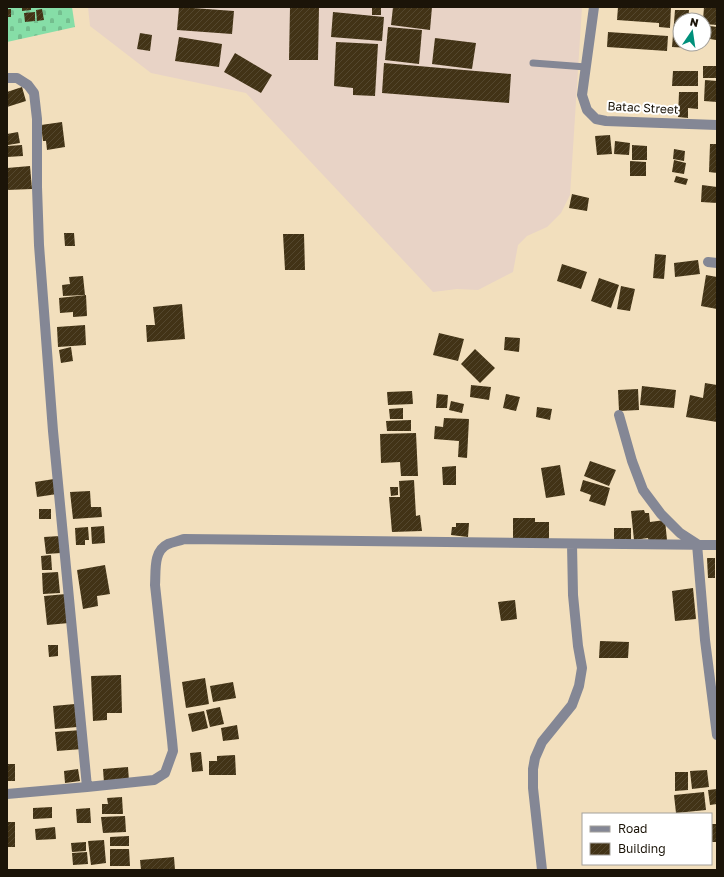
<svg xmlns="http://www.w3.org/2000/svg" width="724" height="877" font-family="'Golos Text',sans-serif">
<defs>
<pattern id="cemetery-stones" width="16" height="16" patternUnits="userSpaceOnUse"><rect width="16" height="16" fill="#86dea7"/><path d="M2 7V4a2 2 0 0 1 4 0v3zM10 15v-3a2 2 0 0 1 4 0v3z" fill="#73be8e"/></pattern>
<pattern id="building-hatch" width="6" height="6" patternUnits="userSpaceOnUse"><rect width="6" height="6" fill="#423316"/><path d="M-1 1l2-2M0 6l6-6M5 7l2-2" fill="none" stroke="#54472e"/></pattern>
</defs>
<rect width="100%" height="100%" fill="#f2dfbd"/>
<path fill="#e8d3c6" d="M 88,7 L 582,7 L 570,195 L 561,213 L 547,227 L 527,236 L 518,245 L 513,272 L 478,290 L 457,289 L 433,292 L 246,93 L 151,73 L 90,26 Z"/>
<path fill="url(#cemetery-stones)" d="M 7,7 L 72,7 L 75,27 L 7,42 Z"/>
<path fill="url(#building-hatch)" d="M 22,7 L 31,7 L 31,10 L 22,11 Z
M 179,7 L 234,11 L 232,34 L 177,30 Z
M 290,7 L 319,7 L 318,60 L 289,60 Z
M 372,7 L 381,7 L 381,15 L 372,15 Z
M 393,7 L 432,7 L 430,30 L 391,25 Z
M 618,7 L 671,7 L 670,28 L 659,27 L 659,23 L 617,20 Z
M 704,7 L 717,7 L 717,25 L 704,24 L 704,20 L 703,20 Z
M 7,9 L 11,9 L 11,17 L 7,17 Z
M 42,9 L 44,20 L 37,21 L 36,10 Z
M 675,10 L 689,10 L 688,20 L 680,20 L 680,44 L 691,44 L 690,48 L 672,47 Z
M 35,12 L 35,21 L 25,22 L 24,13 Z
M 333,12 L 384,17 L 382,41 L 331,37 Z
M 704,25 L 717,27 L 716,40 L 704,38 Z
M 388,27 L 422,30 L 419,64 L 385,60 Z
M 608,32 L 668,36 L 667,51 L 607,47 Z
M 140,33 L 152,35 L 150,51 L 137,49 Z
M 179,37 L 222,44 L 219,67 L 175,61 Z
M 435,38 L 476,43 L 472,69 L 432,64 Z
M 336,42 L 378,44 L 375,96 L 353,95 L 353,88 L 334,86 Z
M 235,53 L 272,75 L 261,93 L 224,72 Z
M 384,63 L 511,74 L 509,103 L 382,93 Z
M 703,66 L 717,66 L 717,78 L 703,78 Z
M 673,71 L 698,71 L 698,86 L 672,86 Z
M 705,80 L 717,81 L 717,102 L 704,101 Z
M 22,87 L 26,101 L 7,107 L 7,92 Z
M 679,92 L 698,92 L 698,109 L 688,108 L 688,118 L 678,117 Z
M 62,122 L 65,147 L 47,150 L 46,141 L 43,141 L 41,125 Z
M 18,132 L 20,143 L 8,145 L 7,134 Z
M 610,135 L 612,154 L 597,155 L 595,136 Z
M 615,141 L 630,143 L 629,155 L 614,154 Z
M 710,144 L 717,144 L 717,173 L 709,172 Z
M 22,145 L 23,156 L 7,157 L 7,146 Z
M 632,145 L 647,146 L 647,160 L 632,160 Z
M 674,149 L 685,151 L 684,161 L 673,159 Z
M 674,160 L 686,163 L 684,174 L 672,172 Z
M 630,161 L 646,162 L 646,176 L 630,176 Z
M 30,166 L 32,189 L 7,190 L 7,168 Z
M 676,176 L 688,179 L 686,185 L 674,182 Z
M 702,185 L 717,187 L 717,203 L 701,202 Z
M 572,194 L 589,198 L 587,211 L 569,208 Z
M 64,233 L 74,233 L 75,246 L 65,246 Z
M 283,234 L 304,234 L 305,270 L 285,270 Z
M 655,254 L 666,255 L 664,279 L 653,278 Z
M 698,260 L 700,274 L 675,277 L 674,263 Z
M 562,264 L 587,272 L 581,289 L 557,281 Z
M 706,275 L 717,277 L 717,309 L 701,306 Z
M 83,276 L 85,295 L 63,296 L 62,285 L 70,284 L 69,277 Z
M 599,278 L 619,285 L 611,308 L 591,301 Z
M 621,286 L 635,289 L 630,311 L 617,309 Z
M 86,295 L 87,316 L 73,317 L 73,312 L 60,313 L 59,298 Z
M 182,304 L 185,339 L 147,342 L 146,325 L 155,325 L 153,307 Z
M 85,325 L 86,345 L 58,347 L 57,327 Z
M 439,333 L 464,339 L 458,361 L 433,355 Z
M 505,337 L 520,338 L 519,352 L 504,350 Z
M 71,347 L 73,361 L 61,363 L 59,350 Z
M 475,349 L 495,368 L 480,383 L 461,364 Z
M 705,383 L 717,385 L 717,422 L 686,417 L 690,395 L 703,398 Z
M 471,385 L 491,387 L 489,400 L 470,397 Z
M 642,386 L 676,390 L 674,408 L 640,405 Z
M 638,389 L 639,410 L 619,411 L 618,390 Z
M 412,391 L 413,404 L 388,405 L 387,392 Z
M 437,394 L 448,395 L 447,408 L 436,408 Z
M 506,394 L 520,397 L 516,411 L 503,408 Z
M 451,401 L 464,404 L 462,413 L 449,410 Z
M 537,407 L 552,409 L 550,420 L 536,417 Z
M 403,408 L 403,419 L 390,419 L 389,409 Z
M 444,418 L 469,419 L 467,458 L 458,457 L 459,441 L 434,439 L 435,426 L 443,427 Z
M 411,420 L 411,431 L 387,431 L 386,421 Z
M 416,433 L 418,476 L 401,476 L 400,462 L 381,463 L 380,434 Z
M 590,461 L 616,470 L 609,486 L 584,476 Z
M 560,465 L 565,495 L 546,498 L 541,468 Z
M 456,466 L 456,485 L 443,485 L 442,467 Z
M 54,479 L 57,494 L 37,497 L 35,482 Z
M 414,480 L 416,516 L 420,515 L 422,531 L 392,532 L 389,497 L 400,497 L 399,481 Z
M 583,480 L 610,488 L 605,506 L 589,501 L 591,495 L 580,491 Z
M 390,487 L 398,487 L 398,495 L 391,496 Z
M 90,491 L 91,507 L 101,507 L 102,517 L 73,519 L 70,492 Z
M 39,509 L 51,509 L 51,519 L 39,519 Z
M 644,510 L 645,513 L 649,513 L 650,522 L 665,520 L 667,540 L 649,542 L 648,538 L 634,540 L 631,511 Z
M 513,518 L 535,518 L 535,522 L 549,522 L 549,540 L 513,540 Z
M 456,523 L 469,523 L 468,537 L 451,535 L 452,527 L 456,527 Z
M 104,526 L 105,543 L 92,544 L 91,527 Z
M 88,527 L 89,540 L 85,540 L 85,545 L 76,545 L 75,528 Z
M 614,528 L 631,528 L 631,541 L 614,541 Z
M 60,536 L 61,553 L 46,554 L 44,537 Z
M 51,555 L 52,570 L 42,570 L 41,556 Z
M 707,558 L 715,558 L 715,578 L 708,578 Z
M 105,565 L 110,594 L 97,596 L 98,606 L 83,609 L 77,570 Z
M 58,572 L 60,593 L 43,594 L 42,573 Z
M 693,588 L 696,619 L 675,621 L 672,591 Z
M 66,594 L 69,623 L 47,625 L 44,596 Z
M 515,600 L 517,619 L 501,621 L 498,602 Z
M 600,641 L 629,642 L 628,658 L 599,658 Z
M 48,645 L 58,645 L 58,656 L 49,657 Z
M 121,675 L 122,713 L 107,713 L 107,720 L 93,721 L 91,676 Z
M 205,678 L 209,704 L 186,708 L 182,682 Z
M 233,682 L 236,698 L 213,702 L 210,686 Z
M 75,704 L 77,727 L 55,729 L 53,706 Z
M 220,707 L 224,724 L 210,727 L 206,710 Z
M 204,711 L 208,728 L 192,732 L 188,714 Z
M 237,725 L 239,739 L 223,741 L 221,728 Z
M 81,730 L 82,749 L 57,751 L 55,732 Z
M 201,752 L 203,771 L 192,772 L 190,753 Z
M 235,755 L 236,775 L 209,775 L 209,761 L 217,761 L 217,756 Z
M 7,764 L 15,764 L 15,781 L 7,781 Z
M 128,767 L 129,781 L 104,783 L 103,769 Z
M 78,769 L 80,781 L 65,783 L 64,771 Z
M 707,770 L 709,787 L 692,789 L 690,771 Z
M 675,772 L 688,772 L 688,790 L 675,791 Z
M 717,789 L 717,804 L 710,805 L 708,790 Z
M 704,792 L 706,810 L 676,813 L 674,795 Z
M 122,797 L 123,814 L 102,814 L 102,804 L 108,804 L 107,798 Z
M 52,807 L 52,818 L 33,819 L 33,808 Z
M 90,808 L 91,823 L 77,823 L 76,809 Z
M 125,816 L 126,832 L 103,833 L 101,817 Z
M 7,822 L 15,822 L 15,847 L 7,847 Z
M 711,824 L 717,824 L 717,842 L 711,842 Z
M 55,827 L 56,839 L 36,840 L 35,829 Z
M 129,836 L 129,846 L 110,846 L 110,837 Z
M 104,840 L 106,863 L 91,865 L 88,841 Z
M 86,842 L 86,851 L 72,852 L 71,843 Z
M 110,849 L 129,849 L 130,866 L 110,866 Z
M 87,852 L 88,864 L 73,865 L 72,853 Z
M 174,857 L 175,870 L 141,870 L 140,860 Z"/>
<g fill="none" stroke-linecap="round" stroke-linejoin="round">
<path stroke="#848795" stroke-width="7" d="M 533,63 L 586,67"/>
<path stroke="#848795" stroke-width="10" d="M 594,7 L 582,95 L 587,110 L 596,119 L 606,121 L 717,125
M 7,78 L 17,78 L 28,85 L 34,93 L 37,119 L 37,187 L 39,245 L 53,431 L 87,787
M 708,262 L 717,263
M 619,415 L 632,461 L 643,490 L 661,514 L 680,533 L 697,544 L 705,640 L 717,735
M 7,794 L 87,787 L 154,780 L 165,773 L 173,751 L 172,740 L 155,585 C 156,571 153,551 168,544 C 173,542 179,541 184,539 L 717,545
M 542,870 L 533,788 L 533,769 L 535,758 L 542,742 L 572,705 L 579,686 L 582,668 L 578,646 L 573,595 L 572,544"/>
</g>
<g text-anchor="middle" stroke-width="4" stroke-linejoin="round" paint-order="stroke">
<g font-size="12" fill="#1b1408" stroke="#fff">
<text transform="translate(643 108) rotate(3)" y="4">Batac Street</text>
</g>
</g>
<rect width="724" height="877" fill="none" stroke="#1b1408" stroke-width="16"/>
<rect x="582" y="813" width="130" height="52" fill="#ffffff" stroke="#a4a19c"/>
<rect x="590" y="826" width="20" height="6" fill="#848795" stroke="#a4a19c"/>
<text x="618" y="833" font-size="12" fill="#1b1408">Road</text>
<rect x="590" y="843" width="20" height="12" fill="url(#building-hatch)" stroke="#a4a19c"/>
<text x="618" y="853" font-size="12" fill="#1b1408">Building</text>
<g transform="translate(692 32) rotate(13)"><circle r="19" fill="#ffffff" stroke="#a4a19c"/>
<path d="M0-3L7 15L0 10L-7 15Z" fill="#00907b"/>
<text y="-6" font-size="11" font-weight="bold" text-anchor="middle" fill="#1b1408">N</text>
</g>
</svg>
